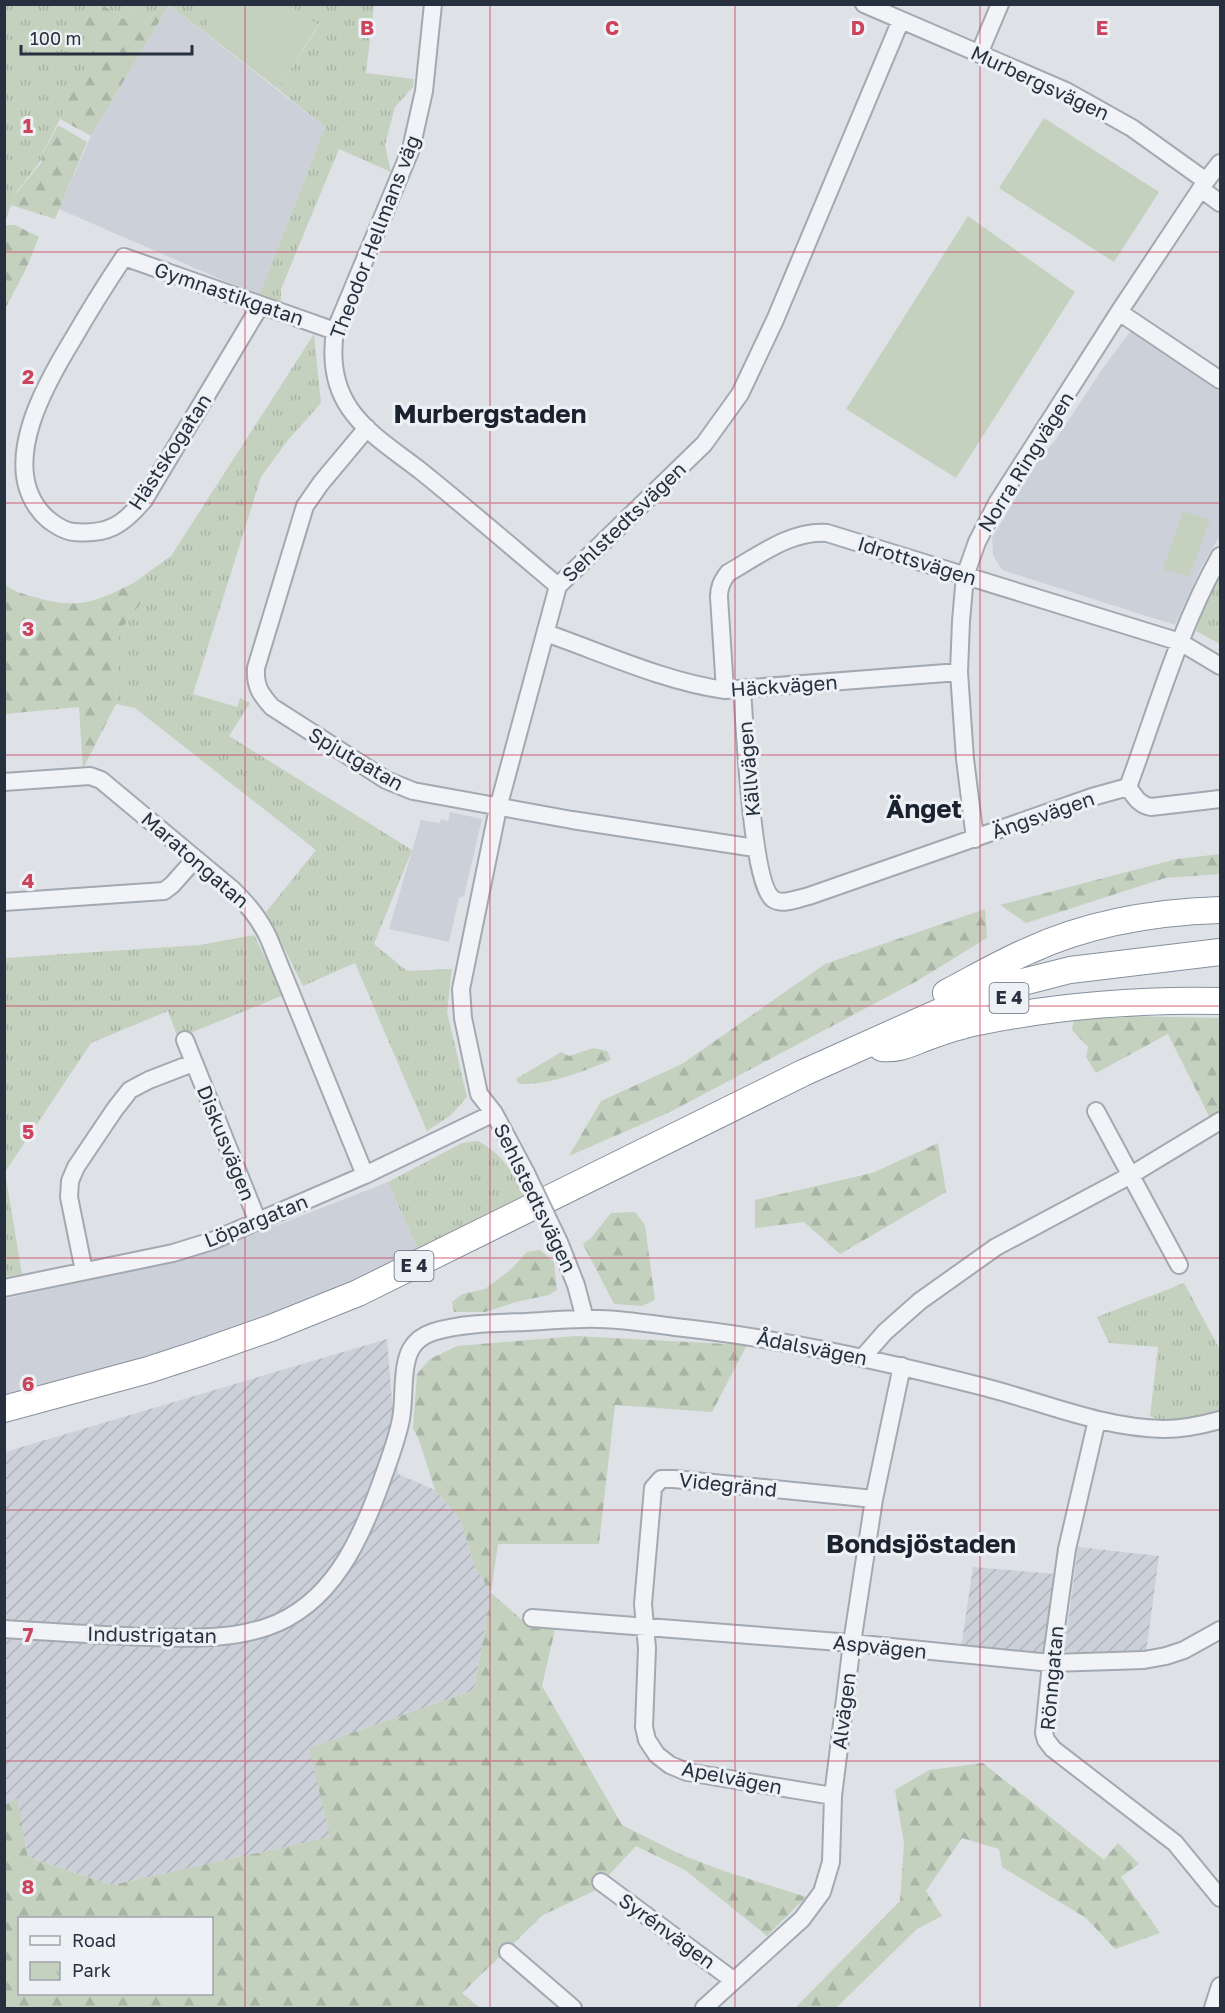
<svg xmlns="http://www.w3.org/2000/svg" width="1225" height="2013" font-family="'Golos Text',sans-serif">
<defs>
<pattern id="industrial-furrows" width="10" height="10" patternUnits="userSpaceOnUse" patternTransform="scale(1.5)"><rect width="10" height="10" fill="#ccd1d9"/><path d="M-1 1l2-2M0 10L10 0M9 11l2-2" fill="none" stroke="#afb4bb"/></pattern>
<pattern id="forest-firs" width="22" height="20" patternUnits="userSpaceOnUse" patternTransform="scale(1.5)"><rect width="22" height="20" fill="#c4d1bf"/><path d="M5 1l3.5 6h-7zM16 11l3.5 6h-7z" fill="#a8b4a5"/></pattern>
<pattern id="park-tufts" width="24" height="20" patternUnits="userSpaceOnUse" patternTransform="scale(1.5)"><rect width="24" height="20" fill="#c4d1bf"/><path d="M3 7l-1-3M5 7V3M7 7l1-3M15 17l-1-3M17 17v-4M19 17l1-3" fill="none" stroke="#a8b4a5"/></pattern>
</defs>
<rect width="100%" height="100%" fill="#dee2e7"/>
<path fill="#ccd1d9" d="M 169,5 L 325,127 L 259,296 L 59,209 L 91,136 Z
M 1133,328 L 1220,392 L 1220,536 L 1201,568 L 1175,625 L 1002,570 L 993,555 L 992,538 L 1037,462 L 1056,439 L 1103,368 Z
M 450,812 L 482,819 L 464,896 L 459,898 L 449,942 L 389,929 L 421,820 L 440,823 L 441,819 L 448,821 Z
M 388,1182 L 419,1252 L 288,1310 L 182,1347 L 5,1397 L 5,1299 L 169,1262 L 234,1242 Z"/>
<path fill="url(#industrial-furrows)" d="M 387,1339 L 398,1474 L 435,1490 L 459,1517 L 476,1569 L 491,1593 L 474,1690 L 309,1748 L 331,1837 L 112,1885 L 28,1857 L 17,1799 L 5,1805 L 5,1452 Z
M 1078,1547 L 1159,1556 L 1146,1653 L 1064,1652 Z
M 973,1567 L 1056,1574 L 1048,1654 L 961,1647 Z"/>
<path fill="#c4d1bf" d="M 219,5 L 288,5 L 319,24 L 278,89 L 203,31 Z
M 1044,118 L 1159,192 L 1114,262 L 999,188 Z
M 968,216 L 1075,292 L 956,478 L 846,409 Z
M 1183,511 L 1210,520 L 1189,577 L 1163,569 Z"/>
<path fill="url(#forest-firs)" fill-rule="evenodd" d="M 96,5 L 103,5 L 124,19 L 130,12 L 147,23 L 160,5 L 169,5 L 91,136 L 60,119 L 82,24 Z
M 58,125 L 87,142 L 55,219 L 11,205 L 14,196 L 41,163 L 42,155 Z
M 5,225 L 15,225 L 39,237 L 26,269 L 5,309 Z
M 135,582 L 146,597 L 119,632 L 116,704 L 83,769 L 79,707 L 5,714 L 4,584 C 15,592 25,595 38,598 C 79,610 99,601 135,582 Z
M 1220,854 L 1220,874 L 1165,878 L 1026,923 L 1000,905 L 1177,859 Z
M 985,909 L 987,938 L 917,981 L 670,1112 L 569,1156 L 601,1101 L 682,1064 L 825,964 Z
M 1129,1016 L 1220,1018 L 1220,1114 L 1211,1120 L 1168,1034 L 1096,1073 L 1086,1057 L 1088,1047 L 1072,1030 L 1074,1018 Z
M 593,1048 L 607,1051 L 611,1060 C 582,1072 550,1085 519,1084 L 516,1079 L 561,1052 L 569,1056 Z
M 938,1143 L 946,1192 L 840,1254 L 804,1222 L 755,1228 L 755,1200 L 872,1173 Z
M 635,1212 L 645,1225 L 655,1300 L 642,1306 L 614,1304 L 583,1244 L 591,1238 L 611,1213 Z
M 540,1250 L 554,1262 L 557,1290 L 549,1295 L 516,1302 L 485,1312 L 454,1312 L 452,1302 L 462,1294 L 485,1289 L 510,1270 L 527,1252 Z
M 575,1336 L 747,1345 L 712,1412 L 615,1405 L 599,1544 L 498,1544 L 491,1593 L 527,1624 L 556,1625 L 542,1686 L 622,1825 L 682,1855 L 724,1871 L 806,1897 L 767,1936 L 685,1870 L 636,1846 L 594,1891 L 543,1915 L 462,1993 L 480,2008 L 5,2008 L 5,1805 L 17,1798 L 28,1857 L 112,1885 L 330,1837 L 309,1748 L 474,1690 L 491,1593 L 476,1569 L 459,1517 L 435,1490 L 419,1440 L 413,1428 L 417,1374 L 430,1359 L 457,1346 ZM 20,1918 L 212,1918 L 212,1994 L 20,1994 Z
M 983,1763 L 1104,1860 L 1118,1843 L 1139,1864 L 1121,1877 L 1160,1933 L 1115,1949 L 1086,1918 L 1002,1867 L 999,1849 L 962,1838 L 926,1891 L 942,1916 L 917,1929 L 836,2008 L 795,2008 L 900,1901 L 904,1843 L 895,1790 L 929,1770 Z"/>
<path fill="url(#park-tufts)" d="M 5,4 L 96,5 L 82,24 L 100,46 L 72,87 L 60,119 L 43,152 L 40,162 L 15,194 L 5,222 Z
M 103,5 L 160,5 L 147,23 L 130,12 L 124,19 Z
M 169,5 L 169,4 L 219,5 L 203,31 Z
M 288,5 L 374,5 L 366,73 L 414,79 L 413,87 L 395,107 L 385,145 L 391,172 L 339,149 L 281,289 L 281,311 L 259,296 L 325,127 L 278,89 L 319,25 Z
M 314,334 L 321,403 L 288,440 L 261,477 L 193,694 L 237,707 L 240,698 L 250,703 L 229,736 L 412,850 L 374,944 L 407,971 L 452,969 L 447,1012 L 467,1097 L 450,1116 L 427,1131 L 355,963 L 303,986 L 266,912 L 316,850 L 135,708 L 116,704 L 119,632 L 146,597 L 135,582 L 171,556 Z
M 1220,577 L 1220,644 L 1196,631 L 1207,600 Z
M 254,935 L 284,995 L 178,1038 L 168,1011 L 91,1043 L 5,1172 L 22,1274 L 5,1277 L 5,958 L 200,945 Z
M 478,1141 C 503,1154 515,1175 527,1199 L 419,1252 L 388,1182 L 462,1143 Z
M 1184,1283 L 1220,1350 L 1220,1415 L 1172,1424 L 1150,1416 L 1158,1347 L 1109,1343 L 1097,1317 Z"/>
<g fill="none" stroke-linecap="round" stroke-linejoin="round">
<defs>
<path id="minor" d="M 433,4 L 424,91 L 411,149 L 335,331 C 331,358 334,386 350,409 C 368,435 398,453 422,472 C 468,509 513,548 558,586
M 864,4 L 1066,91 L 1132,128 L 1206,181
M 979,54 L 1000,4
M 1201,189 L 1220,203
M 260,306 L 144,500 C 123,525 108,535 74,532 C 62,531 47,520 40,511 C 0,462 46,383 73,339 C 89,311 106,284 124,257 L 335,331
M 1119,312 L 1220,380
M 367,428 L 321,483 L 305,506 L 256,668 C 255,686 260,694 272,707 L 386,780 L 413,791 L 572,820 L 755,848
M 546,633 C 603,653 666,682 725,690 L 959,672
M 725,690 L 719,597 C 719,587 722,581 728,573 C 758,556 791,530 827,533 L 1180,642 L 1220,666
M 742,691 C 745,724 751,883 773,899 C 783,906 799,898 809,896 L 1092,797 L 1128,787
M 4,782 L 90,776 L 101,780 L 233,890 C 248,905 260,919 269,939 L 365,1175
M 1128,787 C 1157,709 1179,629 1220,556
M 1128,787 C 1135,797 1139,805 1151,807 L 1220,799
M 975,839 L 965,759 L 959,672 L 961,621 L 965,576 L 977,542 L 997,503 L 1119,312 L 1206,181 L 1220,163
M 4,902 L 164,891 L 172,885 L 195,859
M 185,1040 L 258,1222
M 1096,1111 L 1179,1265
M 526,1173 L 494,1113 L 479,1094 L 463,1018 L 461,989 L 498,808 L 558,586 L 704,444 L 740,394 L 775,320 L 901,20
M 559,1242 L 576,1285 L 585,1319
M 84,1271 L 69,1197 L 70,1181 L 76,1167 L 115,1109 L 130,1090 L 149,1080 L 193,1063
M 4,1288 L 173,1253 L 212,1241 L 365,1175 L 494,1113
M 863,1357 L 885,1332 L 920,1301 L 996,1247 L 1131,1175 L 1220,1121
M 1097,1420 L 1067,1549 L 1051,1663 L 1044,1733 L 1046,1740 L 1053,1749 L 1175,1843 L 1220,1898
M 532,1618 L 852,1643 L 1051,1663 L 1144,1660 L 1166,1656 L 1184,1650 L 1220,1630
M 4,1629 C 52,1632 100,1635 147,1637 C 189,1638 228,1640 267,1627 C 332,1605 361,1539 382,1480 C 389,1460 397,1440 401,1419 C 405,1398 401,1367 411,1349 C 416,1340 424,1335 433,1332 C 462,1323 496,1323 526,1322 C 545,1321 564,1319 583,1319 C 613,1318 645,1323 675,1327 C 780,1338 882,1361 984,1387 C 1043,1402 1102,1428 1164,1429 C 1184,1429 1202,1425 1220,1420
M 833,1796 L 687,1772 L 670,1765 L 657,1755 L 647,1740 L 644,1727 L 647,1648 L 643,1604 L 653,1488 L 661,1479 L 674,1479 L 874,1499
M 601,1882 L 733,1980
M 508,1952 L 573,2008
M 704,2008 L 802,1919 L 822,1892 L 831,1862 L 833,1796 L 852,1643 L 874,1499 L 902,1366
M 1213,2008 L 1220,1986"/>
<path id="highway" d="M 946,993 C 973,979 1000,963 1028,951 C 1088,923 1155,912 1220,910
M 882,1048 C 900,1050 913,1042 930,1036 C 947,1030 965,1024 983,1021 C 1057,1006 1145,999 1220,1001
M 4,1409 L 148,1370 L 200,1353 L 271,1328 L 358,1293 L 803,1073 L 964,1001 L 1011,985 L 1070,970 L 1220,952"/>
</defs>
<use href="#minor" stroke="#a3a9b1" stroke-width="20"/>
<use href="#highway" stroke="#86909e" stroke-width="28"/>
<use href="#minor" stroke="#f1f3f6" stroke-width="16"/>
<use href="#highway" stroke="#fff" stroke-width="26"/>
<defs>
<path id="minor-bridge" d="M 526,1173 L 559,1242"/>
</defs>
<use href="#minor-bridge" stroke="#a3a9b1" stroke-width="20" stroke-linecap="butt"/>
<use href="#minor-bridge" stroke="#f1f3f6" stroke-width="16"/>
</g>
<path fill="none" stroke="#cb445c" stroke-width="1.5" stroke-opacity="0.55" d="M 245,4 L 245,2008M 490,4 L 490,2008M 735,4 L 735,2008M 980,4 L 980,2008M 4,252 L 1220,252M 4,503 L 1220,503M 4,755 L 1220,755M 4,1006 L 1220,1006M 4,1258 L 1220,1258M 4,1510 L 1220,1510M 4,1761 L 1220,1761"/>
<g text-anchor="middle" stroke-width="6" stroke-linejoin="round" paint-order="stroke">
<g fill="#edf1f5" stroke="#626a75" stroke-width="1.5">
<rect x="989.5" y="983" width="39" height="30" rx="4.5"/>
<rect x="394.5" y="1251" width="39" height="30" rx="4.5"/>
</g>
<g font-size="18" font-weight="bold" fill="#27303e">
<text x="1009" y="1004">E 4</text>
<text x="414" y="1272">E 4</text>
</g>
<g font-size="20" fill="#27303e" stroke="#edf1f5">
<text transform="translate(1040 83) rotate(25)" y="7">Murbergsvägen</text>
<text transform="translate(375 237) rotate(-69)" y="7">Theodor Hellmans väg</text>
<text transform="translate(229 294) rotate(19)" y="7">Gymnastikgatan</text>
<text transform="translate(170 452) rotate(-57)" y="7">Hästskogatan</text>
<text transform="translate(1026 462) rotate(-58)" y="7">Norra Ringvägen</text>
<text transform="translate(624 522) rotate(-44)" y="7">Sehlstedtsvägen</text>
<text transform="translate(917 561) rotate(17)" y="7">Idrottsvägen</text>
<text transform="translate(784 686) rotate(-4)" y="7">Häckvägen</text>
<text transform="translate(356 759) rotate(30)" y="7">Spjutgatan</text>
<text transform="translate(749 769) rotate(-95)" y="7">Källvägen</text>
<text transform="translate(1043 815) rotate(-19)" y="7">Ängsvägen</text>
<text transform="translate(195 860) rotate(41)" y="7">Maratongatan</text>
<text transform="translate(226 1143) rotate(68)" y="7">Diskusvägen</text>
<text transform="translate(535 1198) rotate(64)" y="7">Sehlstedtsvägen</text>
<text transform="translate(256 1221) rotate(-22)" y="7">Löpargatan</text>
<text transform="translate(812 1348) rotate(11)" y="7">Ådalsvägen</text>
<text transform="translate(728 1485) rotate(6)" y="7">Videgränd</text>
<text transform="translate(152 1635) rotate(1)" y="7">Industrigatan</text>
<text transform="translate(880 1647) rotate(6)" y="7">Aspvägen</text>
<text transform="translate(1052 1678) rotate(-85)" y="7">Rönngatan</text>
<text transform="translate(844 1711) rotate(-83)" y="7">Alvägen</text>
<text transform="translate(732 1778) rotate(11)" y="7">Apelvägen</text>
<text transform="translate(667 1931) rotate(36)" y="7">Syrénvägen</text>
</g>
<g font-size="26" font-weight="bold" fill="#1a212f" stroke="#edf1f5">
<text x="490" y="423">Murbergstaden</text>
<text x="924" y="818">Änget</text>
<text x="921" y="1553">Bondsjöstaden</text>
</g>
</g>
<g font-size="20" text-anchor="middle" font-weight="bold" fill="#cb445c" stroke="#edf1f5" stroke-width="6" stroke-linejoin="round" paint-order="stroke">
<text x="367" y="35">B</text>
<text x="612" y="35">C</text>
<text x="858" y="35">D</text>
<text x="1102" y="35">E</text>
<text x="28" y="133">1</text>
<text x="28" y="384">2</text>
<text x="28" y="636">3</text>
<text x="28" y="888">4</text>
<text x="28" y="1139">5</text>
<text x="28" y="1391">6</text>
<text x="28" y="1642">7</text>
<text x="28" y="1894">8</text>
</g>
<rect width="1225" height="2013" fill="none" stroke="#27303e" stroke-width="12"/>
<rect x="18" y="1917" width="195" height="78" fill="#edf1f5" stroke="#9ea4ac" stroke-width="1.5"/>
<rect x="30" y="1936" width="30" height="9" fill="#f1f3f6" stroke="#9ea4ac" stroke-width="1.5"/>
<text x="72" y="1947" font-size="18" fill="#27303e">Road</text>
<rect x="30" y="1962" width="30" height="18" fill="url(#park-tufts)" stroke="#9ea4ac" stroke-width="1.5"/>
<text x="72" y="1977" font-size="18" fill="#27303e">Park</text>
<path d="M21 45v9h171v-9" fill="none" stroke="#27303e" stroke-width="3"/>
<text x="30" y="45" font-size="18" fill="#27303e" stroke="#edf1f5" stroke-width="4.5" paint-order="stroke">100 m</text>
</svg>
